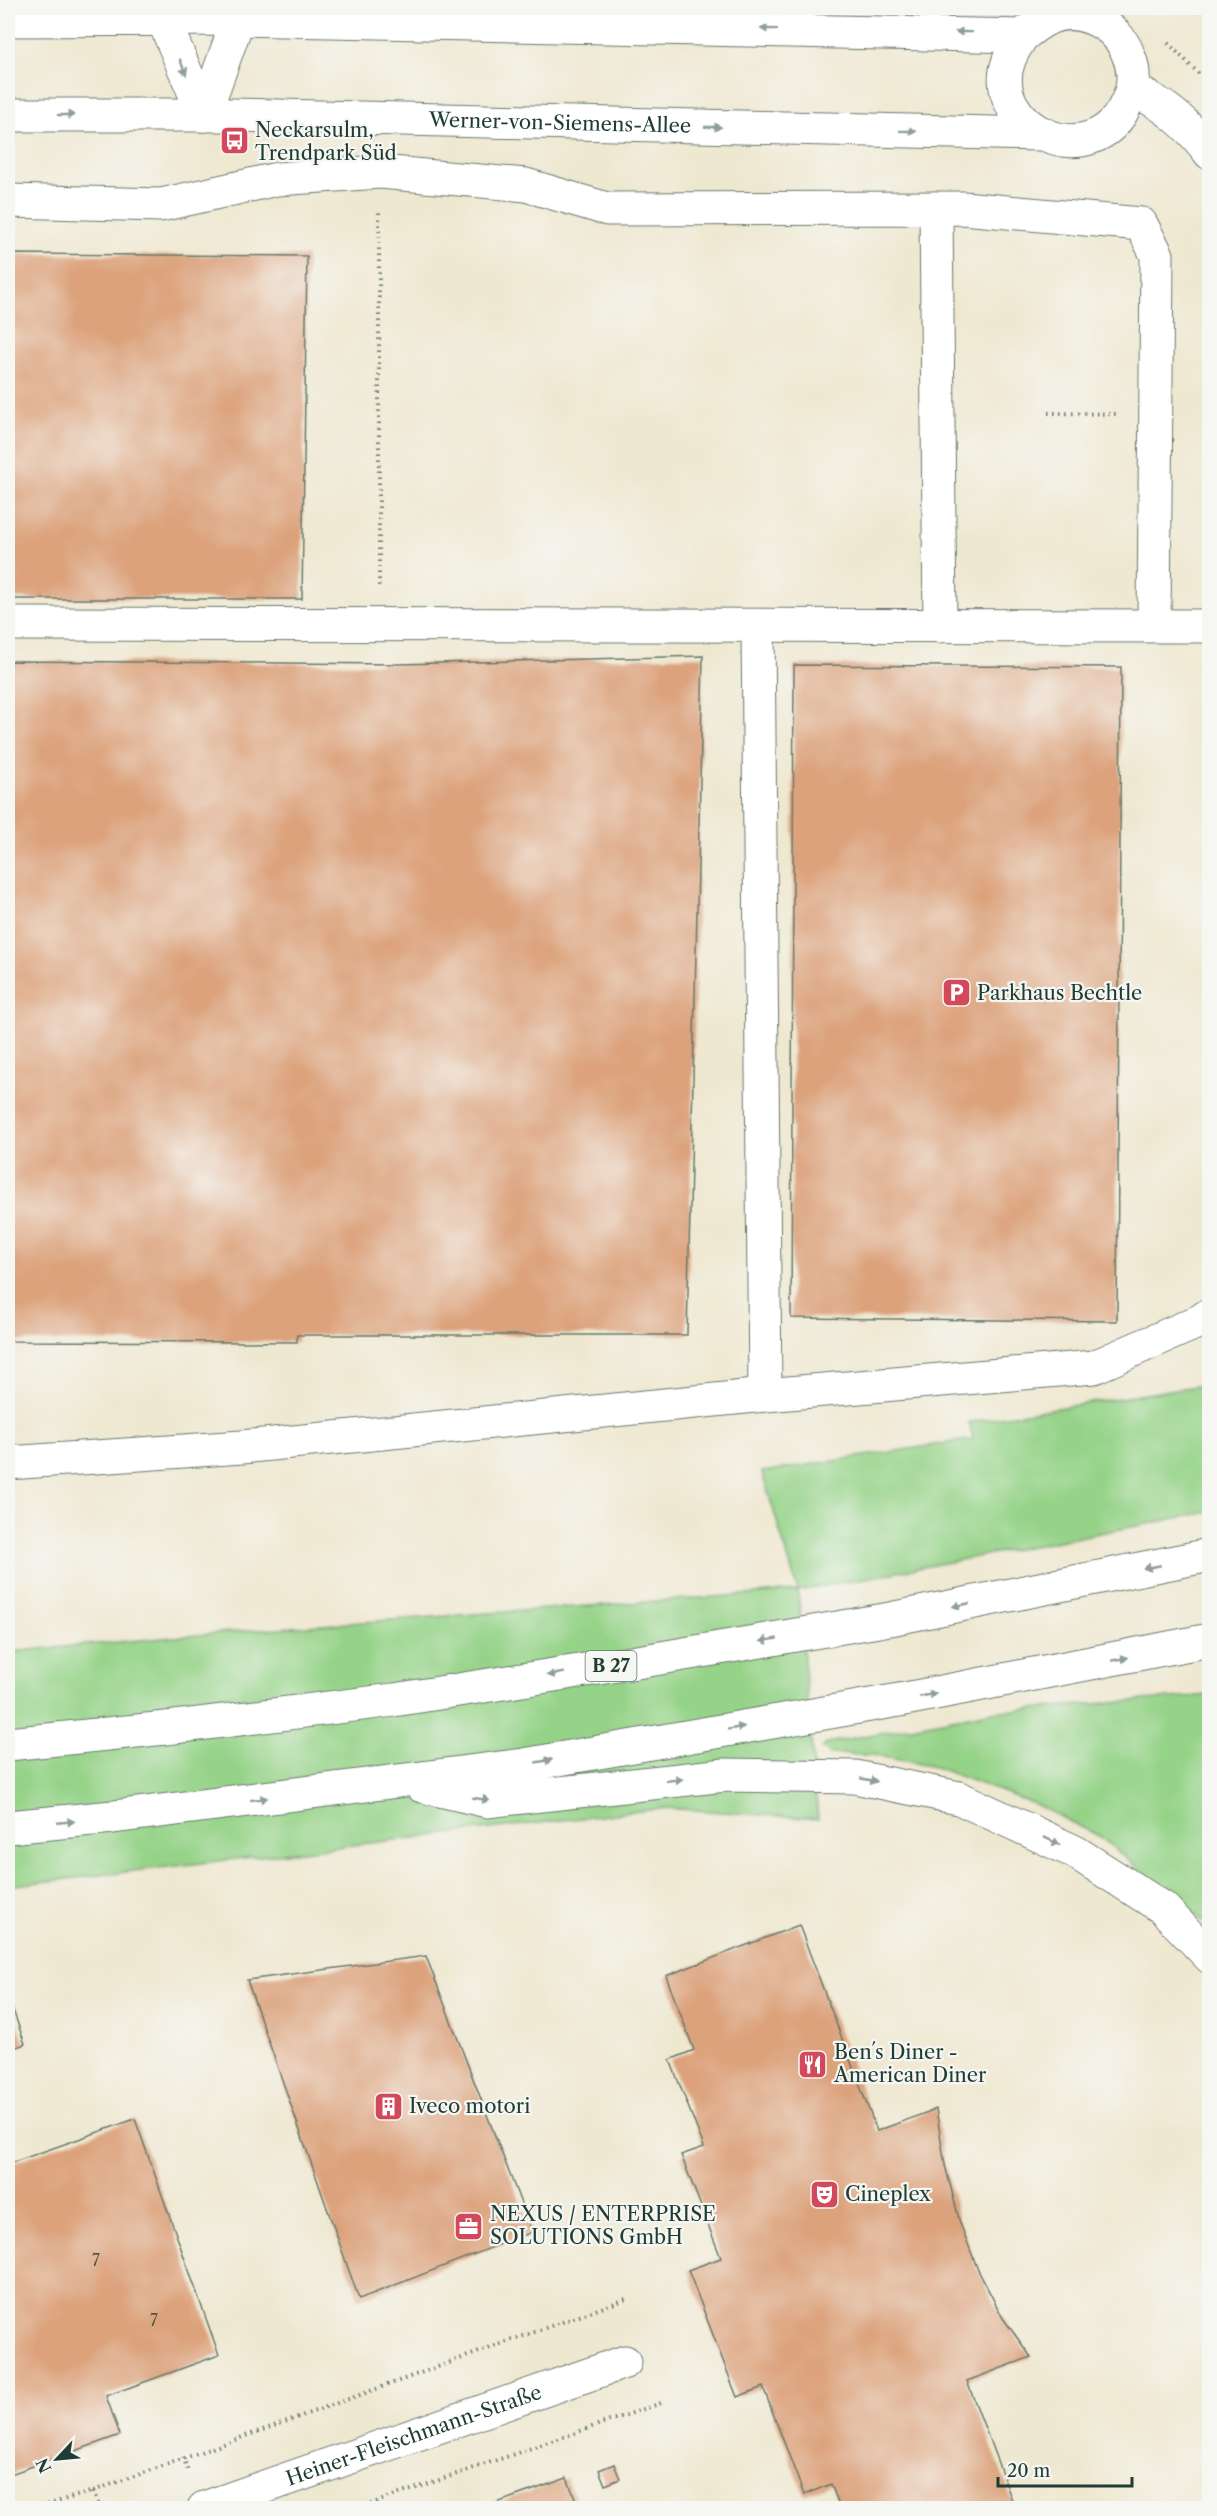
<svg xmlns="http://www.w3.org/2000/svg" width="1217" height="2516" font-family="'Libre Caslon Text',serif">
<rect width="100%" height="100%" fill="#f6f6f2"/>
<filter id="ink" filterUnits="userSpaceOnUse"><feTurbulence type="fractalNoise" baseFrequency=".0167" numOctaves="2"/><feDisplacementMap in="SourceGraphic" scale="12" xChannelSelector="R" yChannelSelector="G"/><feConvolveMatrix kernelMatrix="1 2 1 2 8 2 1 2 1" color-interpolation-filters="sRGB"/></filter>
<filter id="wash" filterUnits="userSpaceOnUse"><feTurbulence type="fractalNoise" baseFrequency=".008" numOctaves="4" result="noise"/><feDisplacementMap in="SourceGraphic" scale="24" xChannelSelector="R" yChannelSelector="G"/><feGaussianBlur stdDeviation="1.35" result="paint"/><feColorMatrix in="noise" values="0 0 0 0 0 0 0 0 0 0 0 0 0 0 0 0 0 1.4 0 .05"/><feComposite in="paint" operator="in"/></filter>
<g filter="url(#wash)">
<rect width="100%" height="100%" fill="#efe8d1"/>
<path fill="#95d388" stroke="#5a885e" stroke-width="1.5" d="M 1209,1384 L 1209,1512 L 798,1591 L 818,1819 L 666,1808 L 8,1886 L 8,1652 L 252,1630 L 798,1591 L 762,1472 L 973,1439 L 969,1422 Z
M 1209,1695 L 1209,1926 L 1099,1836 L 1037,1805 L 935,1767 L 874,1755 L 830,1754 L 822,1748 L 828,1743 L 989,1712 Z"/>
<g id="blocks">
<path fill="#dca27c" d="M 8,254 L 307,256 L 302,599 L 8,599 Z
M 703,656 L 687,1335 L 297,1335 L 297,1342 L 8,1341 L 8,661 L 400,664 Z
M 794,665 L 1121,667 L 1117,1321 L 791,1318 Z
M 799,1925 L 877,2131 L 936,2109 L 945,2165 L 960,2223 L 978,2270 L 1003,2318 L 1031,2357 L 967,2381 L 1015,2508 L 840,2508 L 831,2484 L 804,2495 L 763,2387 L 737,2397 L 688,2270 L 721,2258 L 681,2155 L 704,2147 L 670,2060 L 694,2050 L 666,1976 Z
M 426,1956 L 532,2232 L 359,2299 L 247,1980 Z
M 8,1996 L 25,2044 L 8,2050 Z
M 135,2119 L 219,2355 L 106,2396 L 120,2435 L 8,2475 L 8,2164 Z
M 614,2464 L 620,2479 L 605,2485 L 599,2470 Z
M 567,2478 L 579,2508 L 489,2508 L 488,2506 Z"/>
</g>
</g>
<g filter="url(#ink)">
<use href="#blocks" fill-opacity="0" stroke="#68796b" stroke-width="1.5"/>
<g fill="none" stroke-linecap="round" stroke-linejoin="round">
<defs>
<g id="minor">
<path d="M 166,8 L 163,19 L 204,115"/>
<path d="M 8,20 L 240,19 L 1022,36 C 1030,30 1037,24 1045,20 C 1076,3 1116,23 1128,54 C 1135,70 1135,86 1127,102 C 1093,180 984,126 1009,60 C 1012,51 1018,43 1022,36"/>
<path d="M 1133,90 C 1163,103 1190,126 1210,153"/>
<path id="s1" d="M 8,115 L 234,115 L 1039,134"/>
<path d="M 204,115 L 242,8"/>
<path d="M 8,201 L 161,205 L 277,179 L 380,172 L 526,185 L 607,209 L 963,208 L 1141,224 L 1157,255 L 1154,625"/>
<path d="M 936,208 L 940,626"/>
<path d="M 8,624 L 1210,626"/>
<path d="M 758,626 L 765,1395"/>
<path d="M 8,1463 L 242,1447 L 765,1395 L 1094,1367 L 1200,1321 L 1210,1314"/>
<path id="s2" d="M 204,2508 L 625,2362"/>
</g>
<path id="highway" d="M 8,1744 L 166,1728 L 394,1700 L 643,1661 L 890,1619 L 1210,1555
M 422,1786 L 487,1801 L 725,1775 L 855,1777 L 959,1798 L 1075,1852 L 1163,1908 L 1210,1957
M 8,1827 L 113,1817 L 524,1765 L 905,1699 L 1210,1640"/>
</defs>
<use href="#minor" stroke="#68796b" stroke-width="35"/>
<use href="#highway" stroke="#68796b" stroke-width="35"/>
<path stroke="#68796b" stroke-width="4" stroke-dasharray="1.5 4.5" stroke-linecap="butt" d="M 1168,43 L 1210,85
M 1048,413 L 1116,414
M 379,586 L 379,212
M 183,2457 L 189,2473
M 93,2491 L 100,2508
M 36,2508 L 93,2491 L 629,2298
M 359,2508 L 661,2403"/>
<use href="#minor" stroke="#fff" stroke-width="33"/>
<use href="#highway" stroke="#fff" stroke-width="33"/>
</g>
<defs><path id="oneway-solid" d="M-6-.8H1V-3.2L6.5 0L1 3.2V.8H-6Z" transform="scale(1.5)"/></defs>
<g fill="#8f9e9a">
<use href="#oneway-solid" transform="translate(769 29) rotate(-179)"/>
<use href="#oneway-solid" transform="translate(964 32) rotate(-179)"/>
<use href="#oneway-solid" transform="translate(183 67) rotate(67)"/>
<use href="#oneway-solid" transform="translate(66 115)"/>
<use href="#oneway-solid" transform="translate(713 127) rotate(1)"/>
<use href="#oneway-solid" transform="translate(908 131) rotate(1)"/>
<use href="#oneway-solid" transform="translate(1152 1567) rotate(169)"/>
<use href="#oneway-solid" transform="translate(961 1605) rotate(169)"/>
<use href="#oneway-solid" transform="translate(769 1640) rotate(170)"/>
<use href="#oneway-solid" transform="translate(1120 1659) rotate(-11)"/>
<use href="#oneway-solid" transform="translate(556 1674) rotate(171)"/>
<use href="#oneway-solid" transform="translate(928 1695) rotate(-11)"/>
<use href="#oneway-solid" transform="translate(736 1728) rotate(-10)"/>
<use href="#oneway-solid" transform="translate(544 1761) rotate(-10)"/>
<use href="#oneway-solid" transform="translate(674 1780) rotate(-6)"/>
<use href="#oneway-solid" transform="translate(869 1780) rotate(11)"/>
<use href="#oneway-solid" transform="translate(259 1799) rotate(-7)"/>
<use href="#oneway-solid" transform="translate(481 1799) rotate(9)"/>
<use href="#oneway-solid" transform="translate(66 1822) rotate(-5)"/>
<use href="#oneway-solid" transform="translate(1052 1841) rotate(25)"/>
</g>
</g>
<defs>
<symbol id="bus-square" viewBox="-11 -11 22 22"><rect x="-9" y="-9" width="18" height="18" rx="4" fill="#d1495b" stroke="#f6f6f2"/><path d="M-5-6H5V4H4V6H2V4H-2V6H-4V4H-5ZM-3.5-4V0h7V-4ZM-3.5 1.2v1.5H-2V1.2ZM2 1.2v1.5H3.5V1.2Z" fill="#fff"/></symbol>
<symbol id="parking-square" viewBox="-11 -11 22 22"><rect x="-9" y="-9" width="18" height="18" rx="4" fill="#d1495b" stroke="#f6f6f2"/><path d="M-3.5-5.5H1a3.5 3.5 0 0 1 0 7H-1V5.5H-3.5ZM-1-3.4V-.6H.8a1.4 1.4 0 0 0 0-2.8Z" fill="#fff"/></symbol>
<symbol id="restaurant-square" viewBox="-11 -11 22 22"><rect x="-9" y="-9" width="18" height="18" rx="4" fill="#d1495b" stroke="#f6f6f2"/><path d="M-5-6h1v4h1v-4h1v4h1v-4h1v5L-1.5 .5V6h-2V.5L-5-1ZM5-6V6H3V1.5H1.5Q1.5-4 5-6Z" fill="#fff"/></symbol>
<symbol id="building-square" viewBox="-11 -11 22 22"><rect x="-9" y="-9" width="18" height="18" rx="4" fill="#d1495b" stroke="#f6f6f2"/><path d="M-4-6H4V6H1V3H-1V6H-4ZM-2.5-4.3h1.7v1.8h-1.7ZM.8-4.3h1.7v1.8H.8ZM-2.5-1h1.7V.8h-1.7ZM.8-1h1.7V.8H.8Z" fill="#fff"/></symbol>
<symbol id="theatre-square" viewBox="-11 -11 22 22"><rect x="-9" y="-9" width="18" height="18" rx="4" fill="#d1495b" stroke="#f6f6f2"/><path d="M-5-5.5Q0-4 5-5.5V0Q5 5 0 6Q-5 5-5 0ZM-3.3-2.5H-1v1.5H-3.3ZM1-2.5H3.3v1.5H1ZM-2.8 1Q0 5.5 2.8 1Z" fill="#fff"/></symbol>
<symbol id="office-square" viewBox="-11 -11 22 22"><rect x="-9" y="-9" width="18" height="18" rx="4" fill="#d1495b" stroke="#f6f6f2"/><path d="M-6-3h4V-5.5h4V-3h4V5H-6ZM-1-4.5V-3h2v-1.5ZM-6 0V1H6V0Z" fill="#fff"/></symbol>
</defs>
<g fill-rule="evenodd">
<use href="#bus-square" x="218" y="124" width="33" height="33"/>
<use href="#parking-square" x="940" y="976" width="33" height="33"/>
<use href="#restaurant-square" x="796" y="2048" width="33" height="33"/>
<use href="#building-square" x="372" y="2090" width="33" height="33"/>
<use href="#theatre-square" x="808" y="2178" width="33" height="33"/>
<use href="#office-square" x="452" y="2210" width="33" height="33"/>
</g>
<g text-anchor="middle" stroke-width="4.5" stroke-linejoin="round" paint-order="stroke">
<g font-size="16" fill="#4e5646">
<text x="96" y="2266">7</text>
<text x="154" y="2326">7</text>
</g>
<rect fill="#f6f6f2" stroke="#60746d" stroke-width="1.5" x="585.5" y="1651" width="51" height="30" rx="4.5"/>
<g font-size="18" font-weight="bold" fill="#1f3d34">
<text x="611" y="1672">B 27</text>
</g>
<g font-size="20" fill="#1f3d34" stroke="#f6f6f2">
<text dy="7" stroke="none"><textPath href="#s1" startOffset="552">Werner-von-Siemens-Allee</textPath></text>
<text dy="7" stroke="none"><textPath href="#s2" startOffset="222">Heiner-Fleischmann-Straße</textPath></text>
</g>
<g font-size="20" fill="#1f3d34" stroke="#f6f6f2" text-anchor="start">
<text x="255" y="137">Neckarsulm,<tspan x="255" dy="23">Trendpark Süd</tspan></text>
<text x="977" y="1000">Parkhaus Bechtle</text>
<text x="834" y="2059">Ben´s Diner -<tspan x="834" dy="23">American Diner</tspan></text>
<text x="409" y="2113">Iveco motori</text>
<text x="845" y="2201">Cineplex</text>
<text x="490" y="2221">NEXUS / ENTERPRISE<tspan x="490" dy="23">SOLUTIONS GmbH</tspan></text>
</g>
</g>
<rect width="1217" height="2516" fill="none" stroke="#f6f6f2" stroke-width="30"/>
<g transform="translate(57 2459) rotate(244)" stroke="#f6f6f2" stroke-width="4.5" paint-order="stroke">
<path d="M0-4.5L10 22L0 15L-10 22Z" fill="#1f3d34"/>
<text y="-9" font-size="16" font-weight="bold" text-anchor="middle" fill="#1f3d34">N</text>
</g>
<path d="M998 2477v9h134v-9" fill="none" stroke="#1f3d34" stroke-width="3"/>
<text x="1007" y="2477" font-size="18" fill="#1f3d34" stroke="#f6f6f2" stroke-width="4.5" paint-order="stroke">20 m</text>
</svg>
